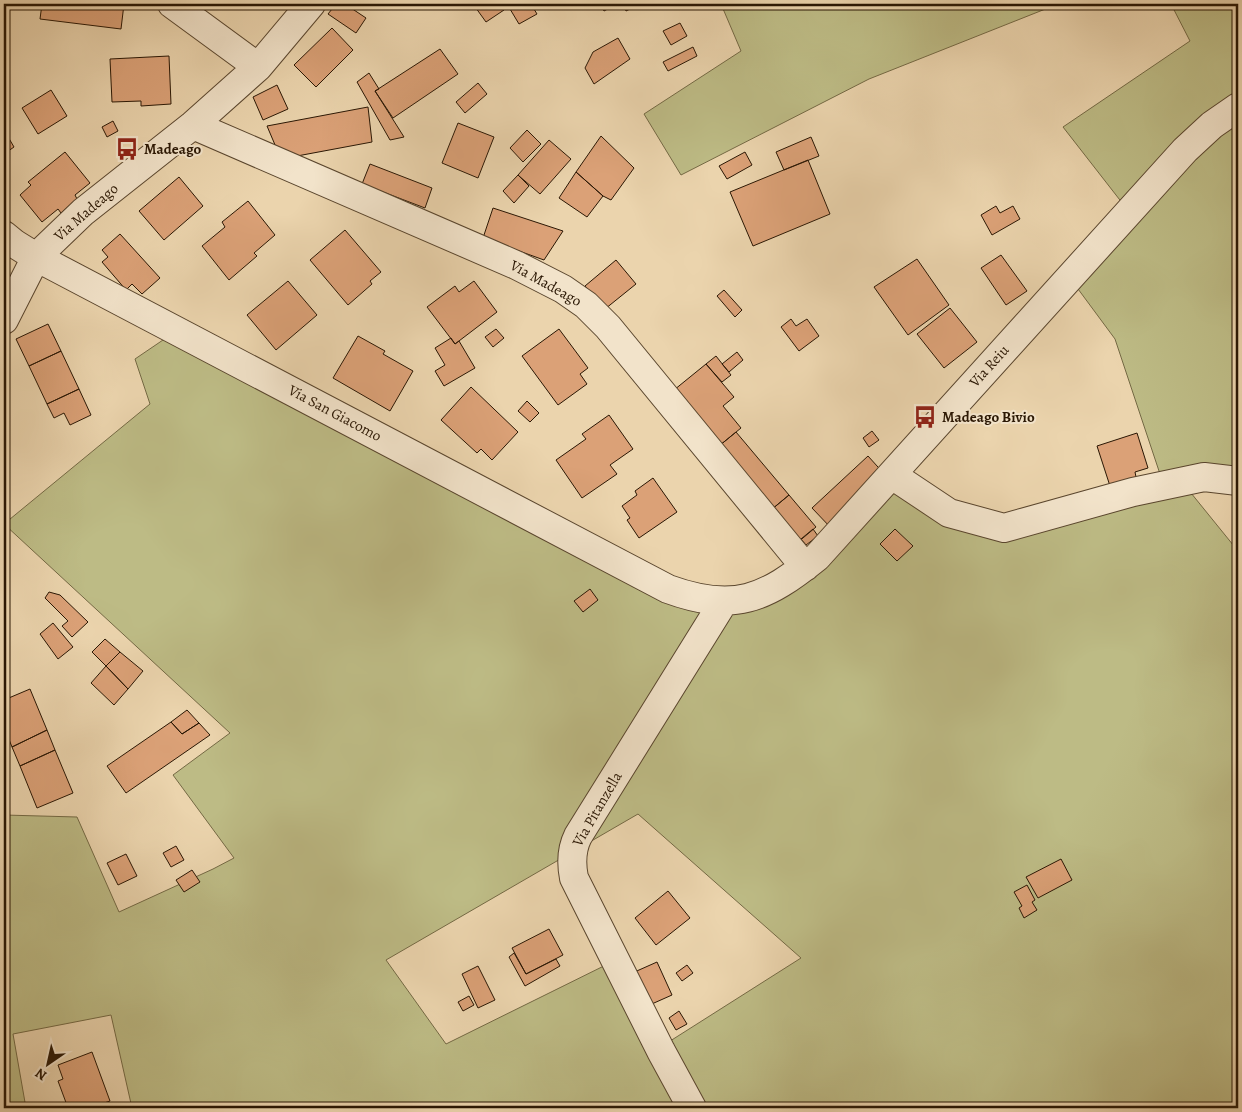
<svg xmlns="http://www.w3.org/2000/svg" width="1242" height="1112" font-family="Alegreya,serif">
<rect width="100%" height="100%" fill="#ebd4ad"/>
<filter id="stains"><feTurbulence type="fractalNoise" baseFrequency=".004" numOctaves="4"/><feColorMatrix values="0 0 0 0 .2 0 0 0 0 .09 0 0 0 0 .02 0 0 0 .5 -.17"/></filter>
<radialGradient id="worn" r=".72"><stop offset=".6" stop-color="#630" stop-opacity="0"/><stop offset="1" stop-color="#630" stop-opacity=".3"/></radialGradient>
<path fill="#bdbb85" stroke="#746944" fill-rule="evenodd" d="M 721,4 L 1058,4 L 869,79 L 681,175 L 644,114 L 741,51 Z
M 1171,4 L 1238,4 L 1238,488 L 1191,493 L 1238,551 L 1238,1108 L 132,1108 L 111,1015 L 13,1034 L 26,1108 L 4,1108 L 4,815 L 77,817 L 119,912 L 213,869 L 234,858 L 173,775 L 230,733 L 4,524 L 150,404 L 135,359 L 188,323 L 698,589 L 742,594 L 779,580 L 895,464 L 957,509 L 1007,523 L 1162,480 L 1115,339 L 1064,270 L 1123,204 L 1063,127 L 1190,41 ZM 638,814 L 801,958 L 667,1043 L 622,957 L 446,1044 L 386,960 Z"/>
<path fill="#dba177" stroke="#2a1704" d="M 42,4 L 124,4 L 121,29 L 40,19 Z
M 336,4 L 345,4 L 366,18 L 356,33 L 328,14 Z
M 473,4 L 499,4 L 504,10 L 486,22 Z
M 507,4 L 531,4 L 537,14 L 519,24 Z
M 600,4 L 617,4 L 604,11 Z
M 623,4 L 640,4 L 626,11 Z
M 680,23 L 687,36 L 671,45 L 663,31 Z
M 332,28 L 353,50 L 316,87 L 294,65 Z
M 618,38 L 630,59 L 594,84 L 585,68 L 593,52 Z
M 693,47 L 697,56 L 668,71 L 663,62 Z
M 440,49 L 458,74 L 393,118 L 375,91 Z
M 169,56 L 171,104 L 141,106 L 141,101 L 112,102 L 110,59 Z
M 369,73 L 379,89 L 375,91 L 404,137 L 390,140 L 357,82 Z
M 478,83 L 487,94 L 465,113 L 456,102 Z
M 277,85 L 288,109 L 263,120 L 253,97 Z
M 51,90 L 67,116 L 38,134 L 22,108 Z
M 368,107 L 372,142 L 281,159 L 267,126 Z
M 113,121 L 118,131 L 107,137 L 102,127 Z
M 458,123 L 494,137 L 478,178 L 442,163 Z
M 4,130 L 14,147 L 4,154 Z
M 527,130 L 541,144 L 523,162 L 510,148 Z
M 601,136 L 634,168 L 611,200 L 603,196 L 576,172 Z
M 811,137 L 819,156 L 784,170 L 776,152 Z
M 549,140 L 571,159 L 540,194 L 518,175 Z
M 65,152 L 90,183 L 75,195 L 77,199 L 61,213 L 58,209 L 42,222 L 20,195 L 31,185 L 28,182 Z
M 745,152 L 752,165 L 727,179 L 719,166 Z
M 808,160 L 830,214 L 753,246 L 730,192 Z
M 370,164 L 432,188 L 425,208 L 362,184 Z
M 576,172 L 603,196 L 587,217 L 559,198 Z
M 518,175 L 529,186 L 514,203 L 503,191 Z
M 179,177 L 203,206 L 164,240 L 139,211 Z
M 248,201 L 275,235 L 254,253 L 257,256 L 229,280 L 202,246 L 225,227 L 222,222 Z
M 996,206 L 1000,213 L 1013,206 L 1020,219 L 992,235 L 981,215 Z
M 493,208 L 563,231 L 544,260 L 483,238 Z
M 345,230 L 381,272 L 370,281 L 372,284 L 348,305 L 310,260 Z
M 120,234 L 160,278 L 142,294 L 132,284 L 126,290 L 102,262 L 108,257 L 102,250 Z
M 1001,255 L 1027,291 L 1006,305 L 981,268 Z
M 917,259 L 949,305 L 908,335 L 874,287 Z
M 616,260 L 636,284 L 605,309 L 585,286 Z
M 288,281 L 317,315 L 276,350 L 247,315 Z
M 474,281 L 497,312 L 455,344 L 427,307 L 455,286 L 459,292 Z
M 724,290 L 742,310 L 735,317 L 717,296 Z
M 950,308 L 977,342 L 944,368 L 917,334 Z
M 791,319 L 796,326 L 807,319 L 819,336 L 799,351 L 781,327 Z
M 48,324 L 61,351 L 29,366 L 16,339 Z
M 496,329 L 504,338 L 493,347 L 485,337 Z
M 559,329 L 588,368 L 580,374 L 587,384 L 558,405 L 522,356 Z
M 358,336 L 385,351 L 383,354 L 413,371 L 390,411 L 333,378 Z
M 451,338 L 455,344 L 459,341 L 475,368 L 444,386 L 435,371 L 445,365 L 435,348 Z
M 61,351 L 79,389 L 47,404 L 29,366 Z
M 737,352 L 743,360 L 729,372 L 722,364 Z
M 716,356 L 731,375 L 722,382 L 706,364 Z
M 706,364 L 734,397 L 723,406 L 741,428 L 719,446 L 674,390 Z
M 471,387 L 518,432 L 492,460 L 481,449 L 477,453 L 441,420 Z
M 79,389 L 91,415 L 70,425 L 64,413 L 54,418 L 47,404 Z
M 527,401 L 539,413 L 530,422 L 518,411 Z
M 609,415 L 633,449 L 610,465 L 617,474 L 582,498 L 556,460 L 586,439 L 582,434 Z
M 872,431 L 879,440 L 869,447 L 863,438 Z
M 736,432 L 789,495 L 771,510 L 719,446 Z
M 1137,433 L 1148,468 L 1135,472 L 1136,477 L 1110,486 L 1097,446 Z
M 868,456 L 887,477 L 832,529 L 812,508 Z
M 653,478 L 677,512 L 639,538 L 627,520 L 630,518 L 622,506 L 637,495 L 635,491 Z
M 789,495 L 816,527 L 797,543 L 771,510 Z
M 813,529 L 818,536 L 806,545 L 801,539 Z
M 895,529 L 913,546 L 897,561 L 880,544 Z
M 590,589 L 598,600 L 583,612 L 574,601 Z
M 49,592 L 60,595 L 88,622 L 72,637 L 62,626 L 68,621 L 45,598 Z
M 53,623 L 73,647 L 58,659 L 40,634 Z
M 105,639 L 120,652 L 106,666 L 92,652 Z
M 120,652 L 143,671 L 128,689 L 106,666 Z
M 106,666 L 128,689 L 114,705 L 91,683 Z
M 30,689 L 47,730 L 12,747 L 4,727 L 4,700 Z
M 187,710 L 199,723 L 182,734 L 171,722 Z
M 171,722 L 182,734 L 199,723 L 210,735 L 126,793 L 107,766 Z
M 47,730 L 55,750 L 20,766 L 12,747 Z
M 55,750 L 73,793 L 37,808 L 20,766 Z
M 176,846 L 184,860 L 171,867 L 163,853 Z
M 126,854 L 137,876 L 118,885 L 107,863 Z
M 1061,859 L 1072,880 L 1038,898 L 1026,877 Z
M 192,870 L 200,882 L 184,892 L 176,880 Z
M 1027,885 L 1035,900 L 1032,902 L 1037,910 L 1024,918 L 1019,908 L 1022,906 L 1014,892 Z
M 668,891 L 690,918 L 656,945 L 635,918 Z
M 549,929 L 563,955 L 526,974 L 512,948 Z
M 514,953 L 526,974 L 556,959 L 560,966 L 525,986 L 509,957 Z
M 657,962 L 672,995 L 645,1007 L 630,974 Z
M 687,965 L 693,973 L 682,981 L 676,973 Z
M 478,966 L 495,1000 L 478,1008 L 462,974 Z
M 469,996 L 474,1005 L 463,1011 L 458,1002 Z
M 679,1011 L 687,1024 L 676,1030 L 669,1018 Z
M 92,1052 L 110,1101 L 89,1108 L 68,1108 L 58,1081 L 63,1079 L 58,1065 Z"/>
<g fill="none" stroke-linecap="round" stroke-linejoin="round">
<defs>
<path id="minor" d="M 172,4 L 258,67
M 193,125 L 516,265 L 563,289 L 586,305 L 608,327 L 805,567
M 4,235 L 15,244 L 36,257 L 668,589 C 734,613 765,599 817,557 L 1185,150 L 1212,125 L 1238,107
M 4,320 L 36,257 L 83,212 L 193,125 L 258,67 L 311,4
M 892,475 L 949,513 L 1004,528 L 1133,492 L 1204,477 L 1238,481
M 692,1108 L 661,1051 L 574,878 C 571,863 571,850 578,836 L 724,601"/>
</defs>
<use href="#minor" stroke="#5a462e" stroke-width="30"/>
<use href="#minor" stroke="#f2e3ca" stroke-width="28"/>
</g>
<defs>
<symbol id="bus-bare" viewBox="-9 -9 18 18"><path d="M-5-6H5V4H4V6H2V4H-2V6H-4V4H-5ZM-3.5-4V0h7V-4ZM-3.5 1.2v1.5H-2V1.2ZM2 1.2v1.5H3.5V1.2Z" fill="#8f2418" stroke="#f2e3ca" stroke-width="2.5" paint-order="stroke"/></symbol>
</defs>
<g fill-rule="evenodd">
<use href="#bus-bare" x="111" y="133" width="32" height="32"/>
<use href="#bus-bare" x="909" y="401" width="32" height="32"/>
</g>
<g text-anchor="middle" stroke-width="4" stroke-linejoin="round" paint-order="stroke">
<g font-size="15" font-weight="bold" fill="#2a1704" stroke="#f2e3ca" text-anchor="start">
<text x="144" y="154">Madeago</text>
<text x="942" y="422">Madeago Bivio</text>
</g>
<g font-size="15" fill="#2a1704" stroke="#f2e3ca">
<text transform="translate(86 212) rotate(-41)" y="5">Via Madeago</text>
<text transform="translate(546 283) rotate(29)" y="5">Via Madeago</text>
<text transform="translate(989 366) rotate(-48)" y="5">Via Reiu</text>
<text transform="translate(335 413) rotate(28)" y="5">Via San Giacomo</text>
<text transform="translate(597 809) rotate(-60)" y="5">Via Pitanzella</text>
</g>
</g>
<rect width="1242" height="1112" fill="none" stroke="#ebd4ad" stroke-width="20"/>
<rect x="5" y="5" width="1232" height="1102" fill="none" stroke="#2a1704" stroke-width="2.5"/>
<rect x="10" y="10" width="1222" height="1092" fill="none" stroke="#2a1704"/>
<g transform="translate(48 1064) rotate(214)" stroke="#f2e3ca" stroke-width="4" paint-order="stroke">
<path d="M0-4L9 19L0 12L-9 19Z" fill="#2a1704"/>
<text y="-8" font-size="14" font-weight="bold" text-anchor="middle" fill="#2a1704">N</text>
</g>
<rect width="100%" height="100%" filter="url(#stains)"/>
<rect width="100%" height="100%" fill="url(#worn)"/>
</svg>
